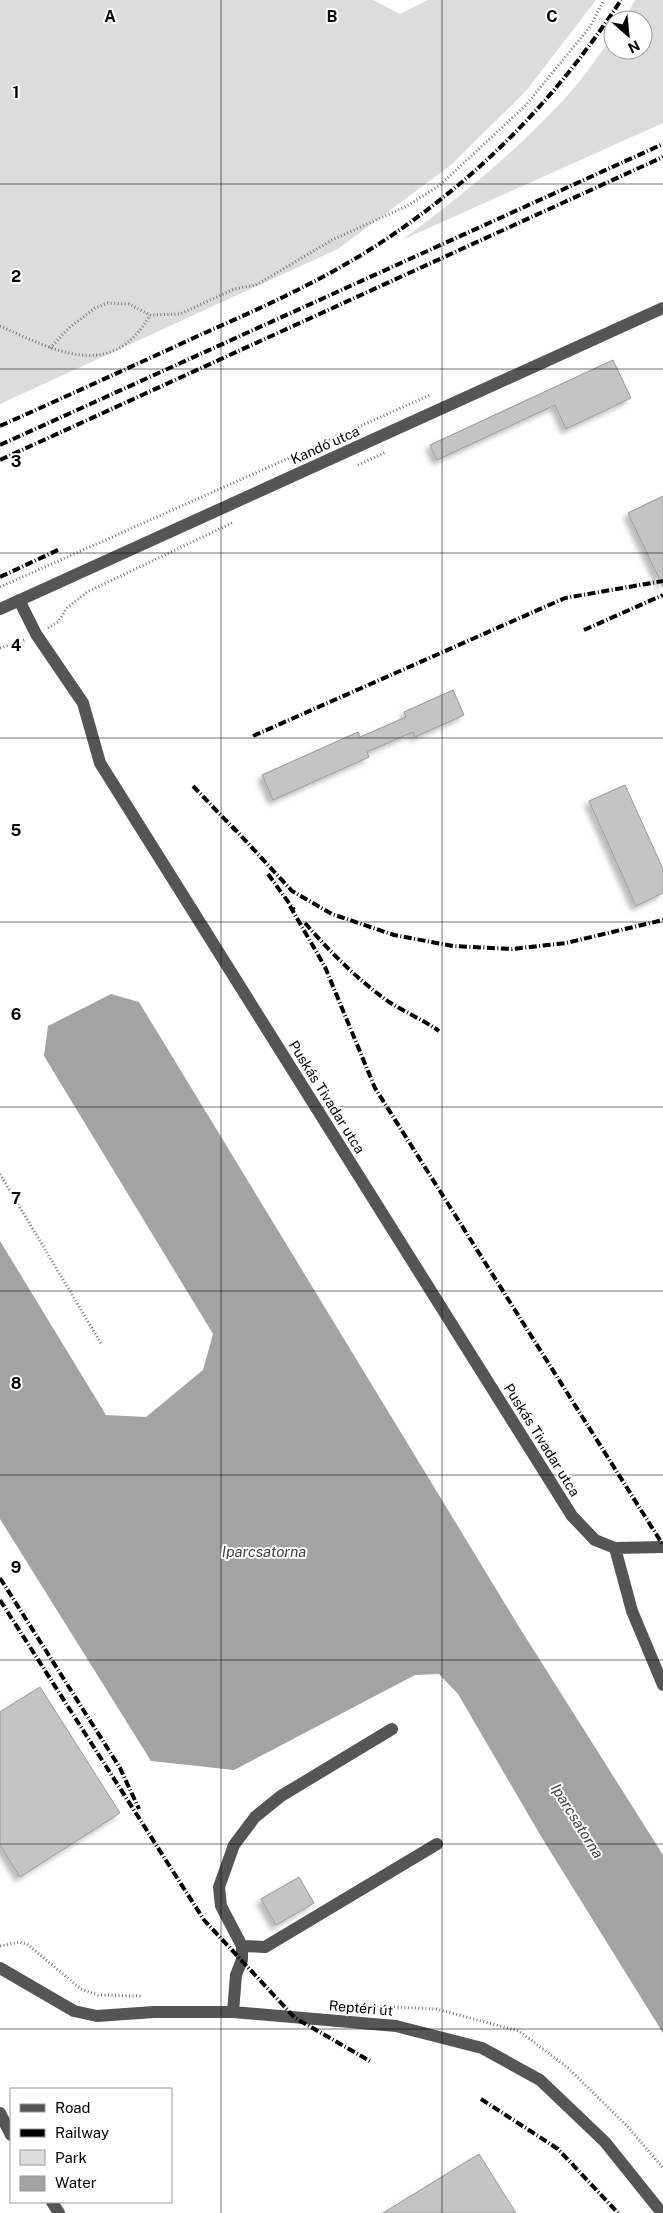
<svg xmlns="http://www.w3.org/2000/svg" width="663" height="2213" font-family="'Public Sans',sans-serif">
<defs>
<filter id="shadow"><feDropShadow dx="-4.5" dy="4.5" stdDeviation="2.5" flood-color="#0004"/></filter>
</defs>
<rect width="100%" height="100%" fill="#fff"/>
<path fill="#dcdcdc" d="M 0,0 L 373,0 L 400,14 L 428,0 L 596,0 L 526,91 L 451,165 L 338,249 L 0,404 Z
M 635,0 L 663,0 L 663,123 L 402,240 C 461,196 517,151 566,97 C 583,79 598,56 613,36 L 613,50 L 643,50 L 643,20 L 624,20 Z"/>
<path fill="#a3a3a3" d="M 111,994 L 139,1002 L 521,1630 L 663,1855 L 663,2033 L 542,1838 L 458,1694 L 439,1674 L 415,1675 L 234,1770 L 151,1761 L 0,1519 L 0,1241 L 106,1415 L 146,1417 L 203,1370 L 213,1334 L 44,1056 L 48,1026 Z"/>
<path fill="#c4c4c4" stroke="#999" filter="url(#shadow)" d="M 613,360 L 631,398 L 566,429 L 555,405 L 437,460 L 430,445 Z
M 663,496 L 663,587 L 628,513 Z
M 453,690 L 464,715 L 415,737 L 413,732 L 367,752 L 369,757 L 273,800 L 262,775 L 358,732 L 360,737 L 406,717 L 404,712 Z
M 625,785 L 663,869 L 663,893 L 636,906 L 589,801 Z
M 40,1687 L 120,1813 L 20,1877 L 0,1845 L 0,1712 Z
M 299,1877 L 314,1903 L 276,1925 L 261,1899 Z
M 479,2154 L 516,2213 L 383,2213 Z"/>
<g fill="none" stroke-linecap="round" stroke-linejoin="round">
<path stroke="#777" stroke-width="3" stroke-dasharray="1 2.5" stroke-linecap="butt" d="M 0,326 C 54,350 112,383 150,315
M 50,348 L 70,327 L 95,308 L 108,303 L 129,304 L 150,315 L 180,314 L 234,289 L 256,285 L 332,240 L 407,206 L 440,185 L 525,106 L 590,27 L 604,0
M 358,465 L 386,452
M 0,587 L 430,395
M 48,628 L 58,622 L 67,608 L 87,592 L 234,522
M 0,648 L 25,640
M 0,1174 L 102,1345
M 0,1946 L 19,1942 L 27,1944 L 81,1989 L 98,1995 L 143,1996
M 352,2005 L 436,2009 L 519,2031 L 568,2068 L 628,2127 L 663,2168"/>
<path stroke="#555" stroke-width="12" d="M 19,600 L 36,634 L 83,703 L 100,763 L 572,1516 L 595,1540 L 615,1548 L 663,1547
M 0,609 L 663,308
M 615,1548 L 632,1611 L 663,1685
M 242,1946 L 265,1947 L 437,1844
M 0,1968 L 74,2011 L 97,2016 L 154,2012 L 233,2012 L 396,2026 L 482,2048 L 540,2080 L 605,2142 L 662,2213
M 233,2012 L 236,1975 L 242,1960 L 242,1946 L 221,1906 L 219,1887 L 234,1845 L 255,1817 L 281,1796 L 392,1729
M 0,2113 L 11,2135
M 52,2202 L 59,2213"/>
<path stroke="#000" stroke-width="4" stroke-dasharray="8 2.5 1 2.5" stroke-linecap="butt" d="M 0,426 C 67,396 133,366 200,335 C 268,305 337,274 398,231 C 489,168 560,93 621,0
M 0,445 L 663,144
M 0,460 L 663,157
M 0,577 L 60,549
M 584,630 L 663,595
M 253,736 L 565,598 L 663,581
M 193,786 L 236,831
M 232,826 L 292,891 L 332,914 L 394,935 L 453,946 L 512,949 L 566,943 L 663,920
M 268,874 L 294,910
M 290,906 L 325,967 L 375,1088 L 663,1545
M 305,923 C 330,952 358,980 389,1002 C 405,1012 423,1020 439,1031
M 0,1578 L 120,1768 L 139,1809
M 0,1600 L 204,1920 L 295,2018 L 370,2061
M 481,2099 L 558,2149 L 618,2213"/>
</g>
<path fill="none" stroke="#000" stroke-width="1" stroke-opacity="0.55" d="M 221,0 L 221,2213M 442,0 L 442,2213M 0,184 L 663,184M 0,369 L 663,369M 0,553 L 663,553M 0,738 L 663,738M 0,922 L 663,922M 0,1107 L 663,1107M 0,1291 L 663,1291M 0,1475 L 663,1475M 0,1660 L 663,1660M 0,1844 L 663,1844M 0,2029 L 663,2029"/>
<g text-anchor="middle" stroke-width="4" stroke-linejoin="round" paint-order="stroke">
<g font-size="14" fill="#000" stroke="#fff">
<text transform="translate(325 445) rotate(-24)" y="5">Kandó utca</text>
<text transform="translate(327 1097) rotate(58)" y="5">Puskás Tivadar utca</text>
<text transform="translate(542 1440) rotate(58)" y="5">Puskás Tivadar utca</text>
<text transform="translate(361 2008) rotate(5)" y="5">Reptéri út</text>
</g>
<g font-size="15" font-style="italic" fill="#444" stroke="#fff">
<text x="264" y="1557">Iparcsatorna</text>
<text transform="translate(577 1821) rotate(58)" y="5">Iparcsatorna</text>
</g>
</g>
<g font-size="16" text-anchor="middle" font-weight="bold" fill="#000" stroke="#fff" stroke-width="4" stroke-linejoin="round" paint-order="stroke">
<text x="110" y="22">A</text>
<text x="332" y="22">B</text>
<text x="552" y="22">C</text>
<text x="16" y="98">1</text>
<text x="16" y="282">2</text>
<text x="16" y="467">3</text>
<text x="16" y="651">4</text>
<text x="16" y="836">5</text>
<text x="16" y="1020">6</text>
<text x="16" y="1204">7</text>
<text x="16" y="1389">8</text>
<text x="16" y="1573">9</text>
</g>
<rect x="10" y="2088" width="162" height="115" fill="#ffffff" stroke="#999999"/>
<rect x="20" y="2104" width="25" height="8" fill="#555555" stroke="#999999"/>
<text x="55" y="2113" font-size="15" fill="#000000">Road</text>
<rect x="20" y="2129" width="25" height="8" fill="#000000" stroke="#999999"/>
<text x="55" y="2138" font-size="15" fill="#000000">Railway</text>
<rect x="20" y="2150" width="25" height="15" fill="#dcdcdc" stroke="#999999"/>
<text x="55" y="2163" font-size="15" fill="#000000">Park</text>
<rect x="20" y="2176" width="25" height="15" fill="#a3a3a3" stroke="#999999"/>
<text x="55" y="2188" font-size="15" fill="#000000">Water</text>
<g transform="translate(628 35) rotate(153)"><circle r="24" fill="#ffffff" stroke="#999999"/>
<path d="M0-4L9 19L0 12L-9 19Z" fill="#000000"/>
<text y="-8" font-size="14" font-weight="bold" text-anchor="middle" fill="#000000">N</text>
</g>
</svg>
